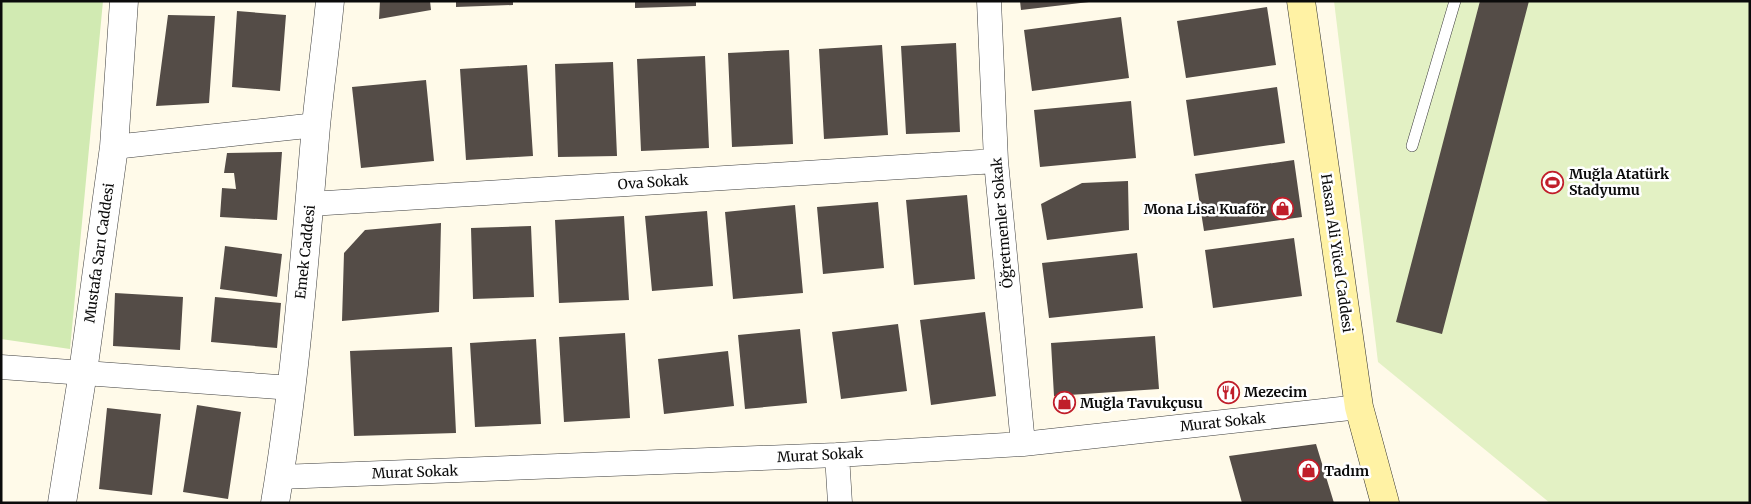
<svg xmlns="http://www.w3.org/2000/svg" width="1751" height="504" font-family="Merriweather,serif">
<rect width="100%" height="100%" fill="#fffae9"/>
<path fill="#d1eab2" d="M 1,1 L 103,1 L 70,349 L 1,339 Z"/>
<path fill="#e3f1c4" d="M 1334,1 L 1750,1 L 1750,503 L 1550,503 L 1378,362 Z"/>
<path fill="#544c47" d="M 380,1 L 430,1 L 431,10 L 379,19 Z
M 456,1 L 513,1 L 513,5 L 456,7 Z
M 635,1 L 696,1 L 696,6 L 635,8 Z
M 1020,1 L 1089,1 L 1089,2 L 1021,10 Z
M 1480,1 L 1529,1 L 1442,334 L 1396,322 Z
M 1267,7 L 1276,65 L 1186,78 L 1177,21 Z
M 237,11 L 286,15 L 280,91 L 232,87 Z
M 168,15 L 215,16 L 209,103 L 156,106 Z
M 1121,17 L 1129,78 L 1032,91 L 1024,30 Z
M 956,43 L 960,132 L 906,134 L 901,46 Z
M 882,45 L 888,135 L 824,139 L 819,49 Z
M 789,50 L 793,144 L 732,147 L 728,53 Z
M 705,56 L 709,148 L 641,151 L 637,59 Z
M 613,62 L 617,156 L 558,157 L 555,64 Z
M 527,65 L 533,156 L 466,160 L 460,69 Z
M 426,80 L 434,161 L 361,168 L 352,87 Z
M 1277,87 L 1285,143 L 1194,156 L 1186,100 Z
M 1131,101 L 1136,158 L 1040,167 L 1034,110 Z
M 282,152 L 277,220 L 220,217 L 222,188 L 236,189 L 234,173 L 224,173 L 227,153 Z
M 1294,160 L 1302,217 L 1204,231 L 1195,174 Z
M 1128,181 L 1129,230 L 1047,240 L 1041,204 L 1082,183 Z
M 967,195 L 975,279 L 914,285 L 906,200 Z
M 878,202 L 884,268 L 823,274 L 817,207 Z
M 795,205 L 803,293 L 733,299 L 725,212 Z
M 707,211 L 713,286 L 652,291 L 645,216 Z
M 624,216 L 629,300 L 559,303 L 555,220 Z
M 441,223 L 439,312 L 342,321 L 344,253 L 365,230 Z
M 531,226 L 534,297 L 473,299 L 471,228 Z
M 1294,238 L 1302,296 L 1213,308 L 1205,250 Z
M 225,246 L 282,254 L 277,297 L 220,289 Z
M 1137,253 L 1143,308 L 1049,318 L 1042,263 Z
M 115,293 L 183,297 L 180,350 L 113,346 Z
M 215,297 L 281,303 L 277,348 L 211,342 Z
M 985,312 L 996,396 L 931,405 L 920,320 Z
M 898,324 L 907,391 L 841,399 L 832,332 Z
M 800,329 L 807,403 L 745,409 L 738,335 Z
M 625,333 L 630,418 L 564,422 L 559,337 Z
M 1155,336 L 1159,389 L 1054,396 L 1051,343 Z
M 536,339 L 541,424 L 475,427 L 470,343 Z
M 452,347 L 456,433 L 354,436 L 350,351 Z
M 728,351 L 734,406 L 664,414 L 658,359 Z
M 197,405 L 241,412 L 228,499 L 183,492 Z
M 107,408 L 161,414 L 152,495 L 99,489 Z
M 1316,444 L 1334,503 L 1242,503 L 1229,456 Z"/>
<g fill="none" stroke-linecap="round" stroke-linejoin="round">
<defs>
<path id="service" d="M 1412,146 L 1455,1"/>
<path id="minor" d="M 989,1 L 996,161 L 1023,444
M 114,147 L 316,125
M 310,204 L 996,161
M 1,367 L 292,388
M 837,455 L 840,503
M 280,477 L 837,455 L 1023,444 L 1359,407"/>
<path id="tertiary" d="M 62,503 L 83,372 L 114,147 L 124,1
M 275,503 C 296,378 305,252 316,126 C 320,84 326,43 330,1"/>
<path id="secondary" d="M 1301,1 L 1359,407 L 1385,503"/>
</defs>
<use href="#service" stroke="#3e3e3e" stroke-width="12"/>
<use href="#minor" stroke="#3e3e3e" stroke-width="25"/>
<use href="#tertiary" stroke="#3e3e3e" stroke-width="29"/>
<use href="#secondary" stroke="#2d2d2d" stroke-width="29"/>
<use href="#service" stroke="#fff" stroke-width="11"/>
<use href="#minor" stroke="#fff" stroke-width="24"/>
<use href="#tertiary" stroke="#fff" stroke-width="28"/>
<use href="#secondary" stroke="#fff2a4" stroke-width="28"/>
</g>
<defs>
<symbol id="stadium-ring" viewBox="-11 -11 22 22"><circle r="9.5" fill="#fff" stroke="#c01e2a" stroke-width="1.5"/><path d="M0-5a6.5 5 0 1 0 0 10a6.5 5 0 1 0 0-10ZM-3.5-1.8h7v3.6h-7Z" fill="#c01e2a"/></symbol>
<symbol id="shop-ring" viewBox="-11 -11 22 22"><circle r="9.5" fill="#fff" stroke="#c01e2a" stroke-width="1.5"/><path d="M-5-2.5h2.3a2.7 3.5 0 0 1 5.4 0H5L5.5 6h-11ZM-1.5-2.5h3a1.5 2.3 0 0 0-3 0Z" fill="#c01e2a"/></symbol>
<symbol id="restaurant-ring" viewBox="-11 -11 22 22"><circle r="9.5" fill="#fff" stroke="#c01e2a" stroke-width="1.5"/><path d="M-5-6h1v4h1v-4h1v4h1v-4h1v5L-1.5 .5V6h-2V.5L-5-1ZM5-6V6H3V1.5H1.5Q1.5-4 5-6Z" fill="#c01e2a"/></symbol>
</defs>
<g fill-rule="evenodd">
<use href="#stadium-ring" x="1540" y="170" width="25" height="25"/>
<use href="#shop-ring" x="1270" y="196" width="25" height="25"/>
<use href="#restaurant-ring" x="1216" y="380" width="25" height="25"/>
<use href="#shop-ring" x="1052" y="390" width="25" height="25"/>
<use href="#shop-ring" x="1296" y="458" width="25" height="25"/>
</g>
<g text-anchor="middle" stroke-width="5" stroke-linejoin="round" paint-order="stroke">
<g font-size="14" font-weight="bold" fill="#0b0b0b" stroke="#fff" text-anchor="start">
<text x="1569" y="179">Muğla Atatürk<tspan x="1569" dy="16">Stadyumu</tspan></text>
<text x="1266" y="214" text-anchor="end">Mona Lisa Kuaför</text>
<text x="1244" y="397">Mezecim</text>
<text x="1080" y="408">Muğla Tavukçusu</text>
<text x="1324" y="476">Tadım</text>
</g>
<g font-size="14" fill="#0b0b0b" stroke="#fff">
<text transform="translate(653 182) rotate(-4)" y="5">Ova Sokak</text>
<text transform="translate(1002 223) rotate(-95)" y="5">Öğretmenler Sokak</text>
<text transform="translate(305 252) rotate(-84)" y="5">Emek Caddesi</text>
<text transform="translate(99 253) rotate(-82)" y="5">Mustafa Sarı Caddesi</text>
<text transform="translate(1337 253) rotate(82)" y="5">Hasan Ali Yücel Caddesi</text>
<text transform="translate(1223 422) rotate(-6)" y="5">Murat Sokak</text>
<text transform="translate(820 455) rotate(-3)" y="5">Murat Sokak</text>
<text transform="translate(415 472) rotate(-2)" y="5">Murat Sokak</text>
</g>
</g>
<rect width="1751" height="504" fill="none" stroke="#0b0b0b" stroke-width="5"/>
</svg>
